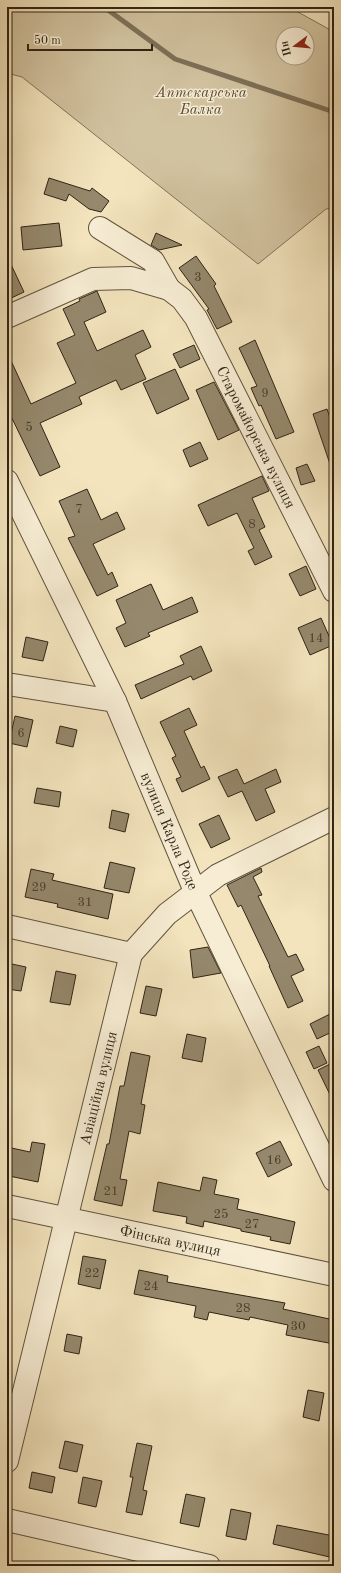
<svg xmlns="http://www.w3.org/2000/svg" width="341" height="1573" viewBox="0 0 341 1573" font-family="'Old Standard TT',serif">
<rect width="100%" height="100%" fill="#f3e4bd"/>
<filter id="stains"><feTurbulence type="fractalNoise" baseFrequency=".005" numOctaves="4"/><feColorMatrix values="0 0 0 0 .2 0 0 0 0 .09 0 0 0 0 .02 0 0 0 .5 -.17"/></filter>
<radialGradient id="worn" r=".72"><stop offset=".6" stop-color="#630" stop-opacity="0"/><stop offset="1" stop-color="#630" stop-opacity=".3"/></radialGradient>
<path fill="#d2c3a0" stroke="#81745a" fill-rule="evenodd" d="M7,7H289L334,32V208L326,209L258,264L22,77L7,73ZM283,34H307V58H283Z"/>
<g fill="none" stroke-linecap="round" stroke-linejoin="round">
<polyline stroke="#7d7058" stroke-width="5" points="104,7 175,59 334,112"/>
</g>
<g fill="#95886c" stroke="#302415">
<polygon points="49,178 90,191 92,188 109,201 101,212 89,209 69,194 66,201 44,194"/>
<polygon points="59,223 62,246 23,250 21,227"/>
<polygon points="156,233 182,245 159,250 151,245"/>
<polygon points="7,256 24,292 7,300"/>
<polygon points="196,256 216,284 214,286 232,322 217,329 207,310 209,309 179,268"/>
<polygon points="97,291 106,312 84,322 97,351 143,330 151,347 135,355 146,379 121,390 116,380 79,397 82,404 40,423 60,467 40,476 7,408 7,352 31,404 76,383 57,343 75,335 63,309 80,301 79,299"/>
<polygon points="255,340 294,432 276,439 261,405 259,406 251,388 257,386 239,348"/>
<polygon points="194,345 200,359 180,368 173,354"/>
<polygon points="175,369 189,399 157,414 143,383"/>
<polygon points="214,382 239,430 218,440 196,390"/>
<polygon points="327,409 334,429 334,470 332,470 313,414"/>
<polygon points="200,442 208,459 190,467 183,450"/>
<polygon points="307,464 315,481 301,485 296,468"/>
<polygon points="262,476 269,491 252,498 265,527 259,530 272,557 255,565 248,551 254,548 237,513 208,526 198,505"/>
<polygon points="87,489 101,520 117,512 125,529 93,544 108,575 112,572 118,586 97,596 68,538 75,536 59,501"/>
<polygon points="306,566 316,589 300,596 289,574"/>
<polygon points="151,584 163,610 192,597 198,612 148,633 150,636 125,647 116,628 126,623 116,600"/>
<polygon points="321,618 333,645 310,655 298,628"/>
<polygon points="26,637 48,642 43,661 22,657"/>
<polygon points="201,646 212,671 193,680 191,676 141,699 135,685 184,664 180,656"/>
<polygon points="189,708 197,725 184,731 201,768 204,766 210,779 182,792 176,779 181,777 172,758 176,756 160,722"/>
<polygon points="15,716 33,720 27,747 9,743"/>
<polygon points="60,726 77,730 73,747 56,743"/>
<polygon points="237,769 244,784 276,769 281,782 265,789 275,812 256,821 242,791 228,797 218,777"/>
<polygon points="37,788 61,792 59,807 34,803"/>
<polygon points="112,810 129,814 125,832 109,828"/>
<polygon points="219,815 230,839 211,848 199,824"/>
<polygon points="110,862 135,868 129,893 104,888"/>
<polygon points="261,868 262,872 253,877 262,895 258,896 288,957 296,954 304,970 291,976 303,1001 288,1008 269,966 270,966 241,905 238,907 227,885"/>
<polygon points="31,869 54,874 52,880 113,894 108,919 57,907 58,904 25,897"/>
<polygon points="208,947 221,973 193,978 190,950"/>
<polygon points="7,963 26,967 21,991 7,989"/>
<polygon points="56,971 76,975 70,1005 50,1002"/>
<polygon points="146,986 162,989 156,1016 140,1013"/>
<polygon points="334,1012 334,1031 317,1039 310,1024"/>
<polygon points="187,1034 206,1038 202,1062 182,1058"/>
<polygon points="319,1046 327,1063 314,1069 306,1052"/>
<polygon points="131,1052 150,1056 141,1104 145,1105 140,1134 129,1131 120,1179 127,1180 122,1206 94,1200 107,1144 109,1144 120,1086 124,1086"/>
<polygon points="334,1062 334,1103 318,1070"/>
<polygon points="280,1141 292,1165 268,1177 256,1153"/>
<polygon points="32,1142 45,1144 38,1182 9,1176 10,1167 7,1166 7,1147 30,1152"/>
<polygon points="203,1177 217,1180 214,1194 239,1199 237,1209 295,1222 290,1244 270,1240 271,1237 241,1231 241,1229 204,1221 203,1227 186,1223 187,1217 153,1211 158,1182 200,1191"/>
<polygon points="83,1256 106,1260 100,1289 78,1284"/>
<polygon points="139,1270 168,1276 167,1282 285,1303 283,1309 334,1320 334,1344 286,1335 288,1325 250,1317 249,1320 209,1312 207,1320 194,1317 196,1306 134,1294"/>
<polygon points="67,1334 82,1337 79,1354 64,1351"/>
<polygon points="308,1390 324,1393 319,1421 303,1417"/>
<polygon points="65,1441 83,1445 77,1472 59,1468"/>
<polygon points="137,1443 152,1446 143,1490 147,1491 142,1515 126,1512 133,1477 130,1477"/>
<polygon points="32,1472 55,1477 52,1493 29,1488"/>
<polygon points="83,1477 102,1481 96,1507 78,1503"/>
<polygon points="186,1494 205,1498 199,1527 180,1523"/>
<polygon points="231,1509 251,1513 246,1540 226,1536"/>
<polygon points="277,1525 334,1536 334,1558 273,1544"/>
</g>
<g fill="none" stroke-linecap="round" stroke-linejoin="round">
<g stroke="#61543f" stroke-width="24">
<g id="minor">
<polyline points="100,228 153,261 169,289"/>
<path id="s1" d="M7,317L93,279L131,278L169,289L182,299L196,318L334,591"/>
<path id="s2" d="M7,481L115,701L195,891L334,1180"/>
<polyline points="7,684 115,701"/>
<polyline points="7,926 131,954"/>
<path id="s3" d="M7,1206L334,1275"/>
<path id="s4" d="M7,1461L131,954L167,914L218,875L334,818"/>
<polyline points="7,1520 209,1566"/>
</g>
</g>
<use href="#minor" stroke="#f7edd4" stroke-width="22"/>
</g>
<g text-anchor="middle" stroke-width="3" stroke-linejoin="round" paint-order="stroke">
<g font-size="13" fill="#493d2b">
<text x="198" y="281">3</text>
<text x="265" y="397">9</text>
<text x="29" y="431">5</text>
<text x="79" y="513">7</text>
<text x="252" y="528">8</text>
<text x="316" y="642">14</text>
<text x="21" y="737">6</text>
<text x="39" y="891">29</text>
<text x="85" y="906">31</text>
<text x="274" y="1164">16</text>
<text x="111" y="1195">21</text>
<text x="221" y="1218">25</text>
<text x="252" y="1228">27</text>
<text x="92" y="1277">22</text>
<text x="151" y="1290">24</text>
<text x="243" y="1312">28</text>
<text x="298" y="1330">30</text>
</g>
<g font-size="15" font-style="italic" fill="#584c38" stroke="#f7edd4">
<text x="201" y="97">Аптекарська<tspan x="201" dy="17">Балка</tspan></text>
</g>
<g font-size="15" fill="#302415" stroke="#f7edd4">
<text dy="5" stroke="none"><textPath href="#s1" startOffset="345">Старомайорська вулиця</textPath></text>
<text dy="5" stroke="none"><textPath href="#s2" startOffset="386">вулиця Карла Роде</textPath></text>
<text dy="5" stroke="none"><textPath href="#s4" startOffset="384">Авіаційна вулиця</textPath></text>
<text dy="5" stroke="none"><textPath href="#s3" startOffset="167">Фінська вулиця</textPath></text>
</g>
</g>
<rect width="341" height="1573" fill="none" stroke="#f3e4bd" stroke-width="24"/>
<rect x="8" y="8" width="325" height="1557" fill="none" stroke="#302415" stroke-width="2"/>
<rect x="12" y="12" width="317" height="1549" fill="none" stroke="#302415"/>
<g transform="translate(295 46) rotate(254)"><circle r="19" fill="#f7edd4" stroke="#a79d88"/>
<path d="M0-3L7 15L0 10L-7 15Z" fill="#8f2418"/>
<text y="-6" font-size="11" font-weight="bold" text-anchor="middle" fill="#302415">Пн</text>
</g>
<path d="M28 44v6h124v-6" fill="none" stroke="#302415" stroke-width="2"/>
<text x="34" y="44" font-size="12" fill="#302415" stroke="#f7edd4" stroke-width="3" paint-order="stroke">50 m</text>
<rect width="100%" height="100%" filter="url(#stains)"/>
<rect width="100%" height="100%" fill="url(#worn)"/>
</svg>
